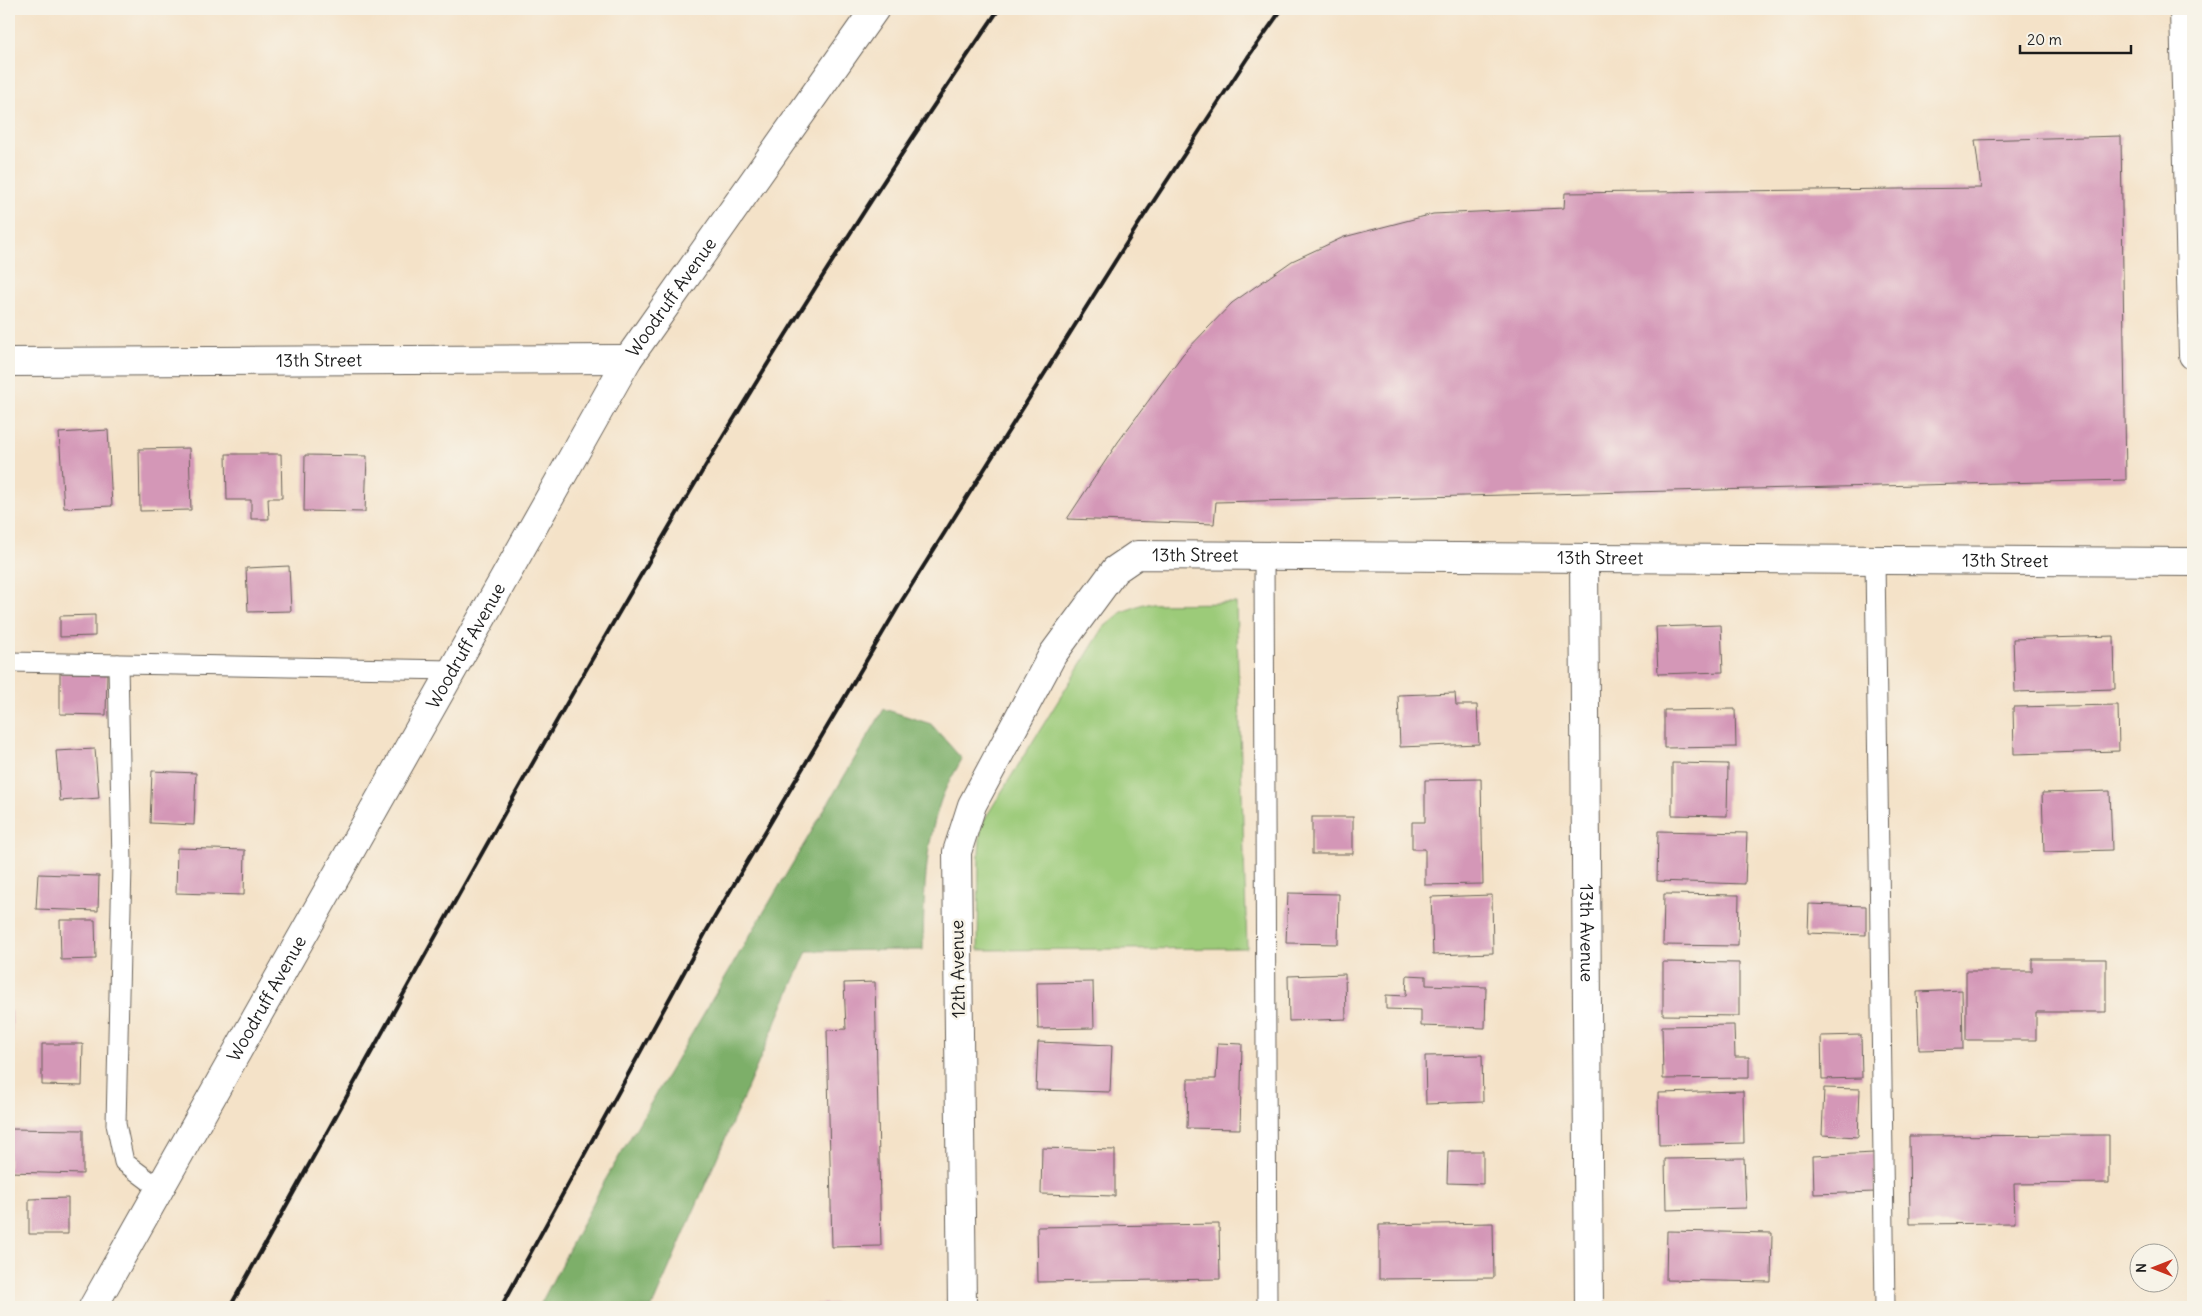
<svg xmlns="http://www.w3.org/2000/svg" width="2202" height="1316" viewBox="0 0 2202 1316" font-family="Delius,sans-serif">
<rect width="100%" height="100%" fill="#f7f3e8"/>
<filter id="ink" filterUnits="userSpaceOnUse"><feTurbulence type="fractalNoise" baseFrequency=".02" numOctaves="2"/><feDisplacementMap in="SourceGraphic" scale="10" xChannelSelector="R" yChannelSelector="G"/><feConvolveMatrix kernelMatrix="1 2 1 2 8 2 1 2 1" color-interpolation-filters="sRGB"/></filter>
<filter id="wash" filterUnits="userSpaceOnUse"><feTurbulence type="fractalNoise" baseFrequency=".0096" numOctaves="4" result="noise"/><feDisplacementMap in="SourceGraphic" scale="20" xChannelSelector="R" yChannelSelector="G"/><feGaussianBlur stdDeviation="1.12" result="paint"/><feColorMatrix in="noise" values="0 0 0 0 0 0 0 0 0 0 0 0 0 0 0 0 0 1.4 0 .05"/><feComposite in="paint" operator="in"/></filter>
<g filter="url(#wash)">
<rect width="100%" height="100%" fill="#f4e2c8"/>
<polygon fill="#9ccb79" stroke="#5c744a" points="1236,603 1247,948 978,950 979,854 981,825 1104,627 1122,612 1143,604"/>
<path fill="#7daf69" stroke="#4c6642" d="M884,709L931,724L962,759C955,772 946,786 941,800C924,849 924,899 923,950L807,951L652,1307H539L604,1182Z"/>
<g id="blocks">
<g fill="#d497b7">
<polygon points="2121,136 2126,480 1216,502 1214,524 1067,519 1118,442 1183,354 1232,303 1292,261 1344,237 1433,214 1564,208 1565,193 1981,188 1975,140"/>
<polygon points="108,430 112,506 64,508 59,433"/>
<polygon points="189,448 191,510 140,511 139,449"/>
<polygon points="226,454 281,454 282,498 268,498 269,519 251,519 251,500 227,500"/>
<polygon points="305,455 367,456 365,512 304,511"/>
<polygon points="289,566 291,611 248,612 246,568"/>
<polygon points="95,615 95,636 60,637 60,616"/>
<polygon points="1721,625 1723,672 1658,674 1656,627"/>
<polygon points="2114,636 2115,689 2015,692 2013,639"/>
<polygon points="60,673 107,674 106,715 60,714"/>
<polygon points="1455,693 1456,705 1477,705 1479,744 1400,747 1398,695"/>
<polygon points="2118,705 2119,751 2014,754 2013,707"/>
<polygon points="1735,709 1736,747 1664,748 1664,710"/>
<polygon points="95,749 99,798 60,801 56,751"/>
<polygon points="1672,763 1728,764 1727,816 1672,815"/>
<polygon points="152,771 196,773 194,825 150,823"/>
<polygon points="1481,779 1483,884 1425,885 1425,849 1412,849 1412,822 1425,822 1425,780"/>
<polygon points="2110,791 2112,850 2044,852 2042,793"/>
<rect x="1312" y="817" width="41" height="37"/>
<polygon points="1658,831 1747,833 1745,884 1657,881"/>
<polygon points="177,848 245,850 244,895 176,893"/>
<polygon points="38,874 99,876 98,911 36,909"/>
<polygon points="1288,893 1339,894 1338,944 1286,943"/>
<polygon points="1664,894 1739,895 1738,946 1663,945"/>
<polygon points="1492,895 1493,953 1433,955 1431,897"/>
<polygon points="1809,904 1866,906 1866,935 1808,933"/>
<polygon points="60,920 95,920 96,959 61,960"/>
<polygon points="2032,959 2106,959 2106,1012 2036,1012 2036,1040 1966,1040 1966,971 2032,971"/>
<polygon points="1663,962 1739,963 1739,1016 1663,1015"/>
<polygon points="1345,974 1346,1019 1289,1021 1288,976"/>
<polygon points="1407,975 1426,976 1426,985 1486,987 1485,1028 1421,1026 1421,1010 1386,1009 1386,995 1406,996"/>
<polygon points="875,982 881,1246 832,1247 827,1030 846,1029 844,983"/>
<polygon points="1093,982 1094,1028 1038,1029 1037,983"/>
<polygon points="1962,990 1963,1049 1919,1050 1917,992"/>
<polygon points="9,1011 12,1011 13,1079 9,1079"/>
<polygon points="1734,1025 1735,1057 1749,1057 1749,1078 1663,1079 1662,1026"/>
<polygon points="1861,1035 1862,1078 1822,1079 1821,1036"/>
<polygon points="1038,1042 1112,1045 1110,1092 1036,1090"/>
<polygon points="1218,1043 1242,1044 1240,1129 1187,1128 1188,1079 1216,1079"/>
<polygon points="42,1044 83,1044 82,1086 42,1085"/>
<polygon points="1482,1055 1483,1102 1426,1104 1425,1056"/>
<polygon points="1824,1088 1860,1089 1858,1137 1822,1135"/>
<polygon points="1743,1091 1744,1143 1659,1145 1658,1093"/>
<polygon points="9,1129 83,1130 83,1174 9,1172"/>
<polygon points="2109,1135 2109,1183 2014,1184 2015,1223 1910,1224 1909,1136"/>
<polygon points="1042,1148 1115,1150 1115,1196 1041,1194"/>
<polygon points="1448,1151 1483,1151 1483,1184 1447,1183"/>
<polygon points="1874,1153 1875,1192 1814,1194 1813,1156"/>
<polygon points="1744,1158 1746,1208 1666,1210 1665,1159"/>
<polygon points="68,1198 68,1234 29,1234 29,1199"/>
<polygon points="1493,1223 1494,1278 1379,1279 1379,1225"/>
<polygon points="1219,1224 1220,1279 1038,1282 1037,1227"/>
<polygon points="1667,1231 1772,1233 1771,1282 1666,1280"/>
<polygon points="872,1303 872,1307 812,1307 812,1304"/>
</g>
</g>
</g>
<g filter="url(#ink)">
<use href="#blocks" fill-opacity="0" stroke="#686158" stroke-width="1"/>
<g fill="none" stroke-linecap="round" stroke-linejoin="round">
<g stroke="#686158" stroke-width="21">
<g id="lane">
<polyline points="1264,557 1267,1307"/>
<polyline points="1875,560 1885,1307"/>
<polyline points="9,662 453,670"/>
<polyline points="118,664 122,864 116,1124 124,1162 160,1189"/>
</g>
</g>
<g stroke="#686158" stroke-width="30">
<g id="street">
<path id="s1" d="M9,362L628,359"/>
<path id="s2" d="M1584,558L1589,1307"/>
<path id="s3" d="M93,1307L628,359L875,9"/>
<path id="s4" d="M962,1307L957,852L972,805L1053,654L1115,570L1137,555L2193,562"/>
</g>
</g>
<g stroke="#686158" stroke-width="30">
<polyline id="secondary" points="2184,9 2193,355"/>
</g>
<use href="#lane" stroke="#fff" stroke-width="19"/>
<use href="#street" stroke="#fff" stroke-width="28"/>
<use href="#secondary" stroke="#fff" stroke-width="28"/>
<g stroke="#1c1c1c" stroke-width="4">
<path d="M230,1307C374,1049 515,788 665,534C770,355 882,180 999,9"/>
<polyline points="501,1307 707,930 901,602 1136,228 1248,57 1282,9"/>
</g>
</g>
</g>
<g text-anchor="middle" stroke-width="5" stroke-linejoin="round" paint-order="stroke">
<g font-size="18" fill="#1c1c1c" stroke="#f7f3e8">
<text dy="6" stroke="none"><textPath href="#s3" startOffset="1164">Woodruff Avenue</textPath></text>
<text dy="6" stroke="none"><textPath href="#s1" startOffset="310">13th Street</textPath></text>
<text dy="6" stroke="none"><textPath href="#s4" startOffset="865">13th Street</textPath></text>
<text dy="6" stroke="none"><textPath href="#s4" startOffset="1270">13th Street</textPath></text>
<text dy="6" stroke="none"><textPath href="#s4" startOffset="1675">13th Street</textPath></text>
<text dy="6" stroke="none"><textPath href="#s3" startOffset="759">Woodruff Avenue</textPath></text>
<text dy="6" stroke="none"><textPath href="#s2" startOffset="375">13th Avenue</textPath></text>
<text transform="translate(958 969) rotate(-91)" y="6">12th Avenue</text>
<text dy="6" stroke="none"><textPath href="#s3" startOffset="354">Woodruff Avenue</textPath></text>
</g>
</g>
<rect width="2202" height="1316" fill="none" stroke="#f7f3e8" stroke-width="30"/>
<g transform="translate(2154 1268) rotate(270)"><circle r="24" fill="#f7f3e8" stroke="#9f9d96"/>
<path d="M0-4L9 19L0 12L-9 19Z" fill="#c8321e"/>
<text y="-8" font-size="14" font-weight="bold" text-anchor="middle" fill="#1c1c1c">N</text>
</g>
<path d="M2020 45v8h111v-8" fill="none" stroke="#1c1c1c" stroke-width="2.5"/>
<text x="2027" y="45" font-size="15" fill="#1c1c1c" stroke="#f7f3e8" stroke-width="4" paint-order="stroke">20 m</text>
</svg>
